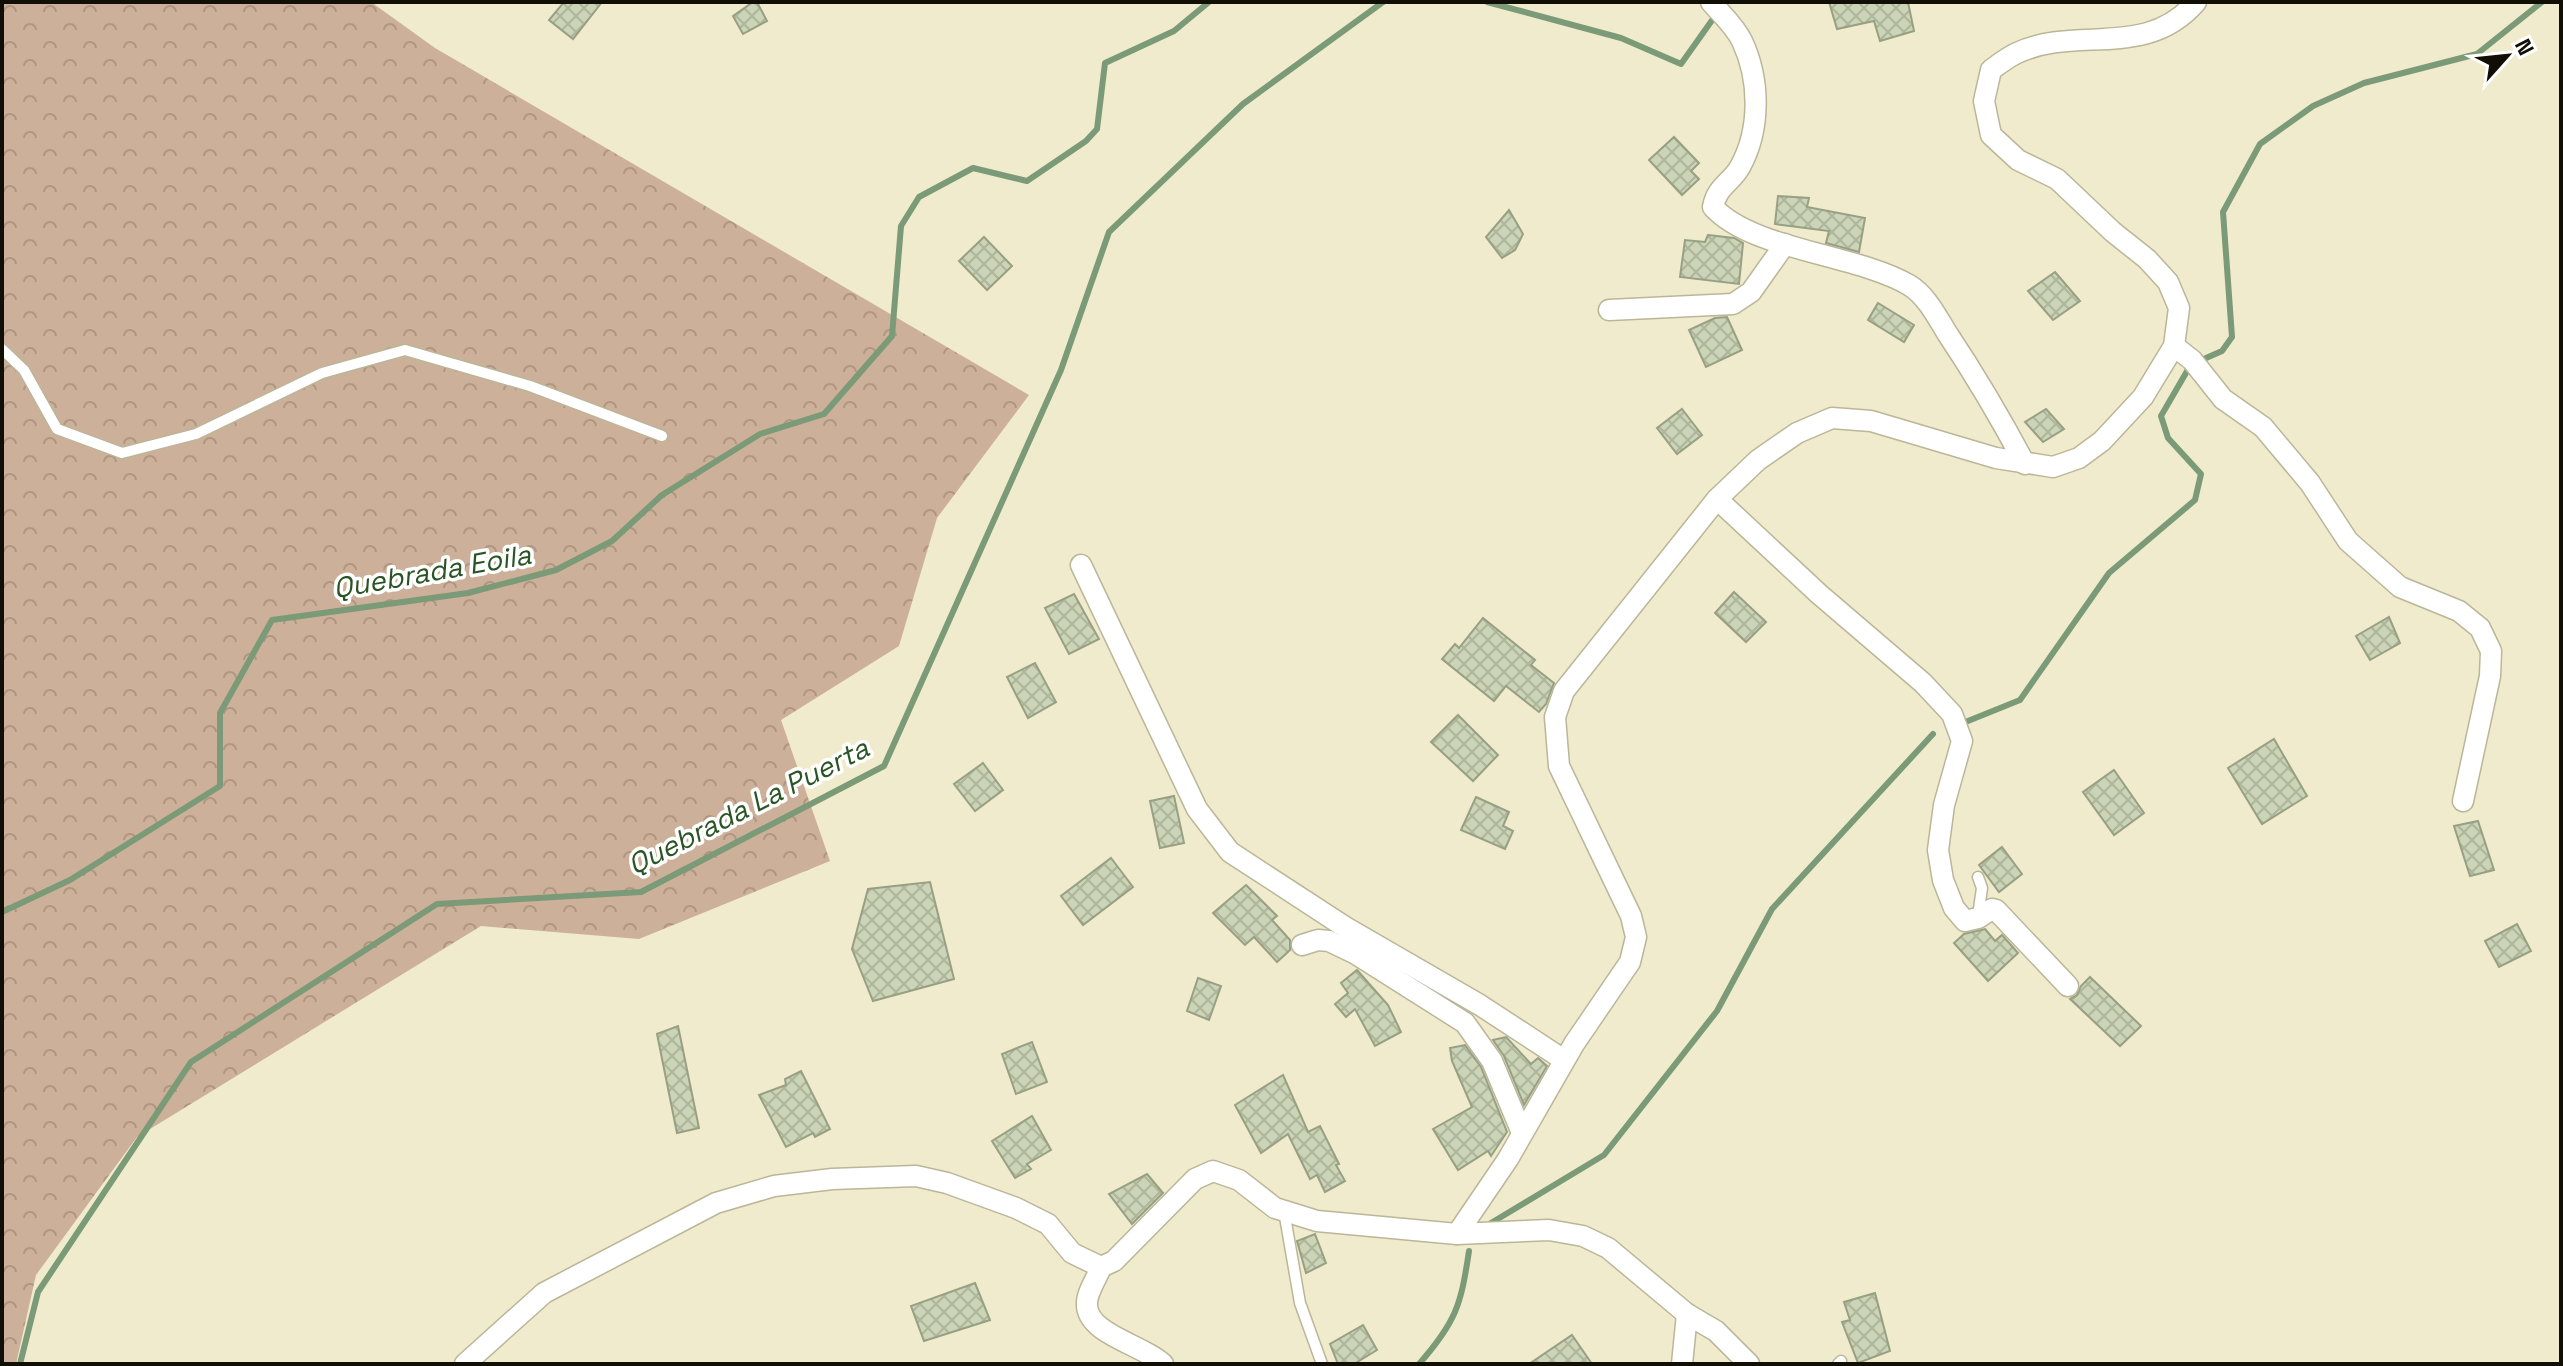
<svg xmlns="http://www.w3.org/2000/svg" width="2563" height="1366" viewBox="0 0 2563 1366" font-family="'Space Grotesk',sans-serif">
<defs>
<pattern id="forest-crowns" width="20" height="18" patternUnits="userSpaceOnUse" patternTransform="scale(2)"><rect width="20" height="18" fill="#cdb099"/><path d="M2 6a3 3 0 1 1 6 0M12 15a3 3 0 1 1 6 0" fill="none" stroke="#af9682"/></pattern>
<pattern id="building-cross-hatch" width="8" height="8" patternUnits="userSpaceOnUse" patternTransform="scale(2)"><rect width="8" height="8" fill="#cbd4b6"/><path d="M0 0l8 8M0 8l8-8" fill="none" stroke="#adb59b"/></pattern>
</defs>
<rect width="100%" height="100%" fill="#efebcc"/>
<polygon fill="url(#forest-crowns)" points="2,2 371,2 435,48 1029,395 937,518 899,646 781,720 830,861 639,939 481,926 137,1137 36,1275 16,1364 2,1364"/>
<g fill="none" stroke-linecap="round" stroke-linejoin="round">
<g stroke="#7b9a77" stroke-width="6">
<polyline points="1487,2 1621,38 1681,64 1725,2"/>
<polyline points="2197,362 2222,351 2232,337 2223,212 2260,144 2313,106 2364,83 2477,54 2542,2"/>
<polyline points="1958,725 2020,700 2109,573 2195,500 2201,474 2168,438 2161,416 2190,366"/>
<polyline points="2,912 70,880 220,786 220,713 272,620 468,593 556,570 612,541 662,495 760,434 824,414 892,336 901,226 919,197 973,168 1027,181 1086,141 1097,129 1105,63 1174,31 1209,2"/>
<polyline points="1491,1223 1604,1155 1717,1011 1772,909 1933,734"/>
<polyline points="20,1364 38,1292 191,1062 437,904 641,892 884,766 1061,370 1109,232 1243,104 1383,2"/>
<path d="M1419,1364C1456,1322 1461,1305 1469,1251"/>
</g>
</g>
<g fill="url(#building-cross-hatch)" stroke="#98a084" stroke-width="2">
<polygon points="564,2 602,2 573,39 549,20"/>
<polygon points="753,2 757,2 767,21 743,34 733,16"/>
<polygon points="1829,2 1908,2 1914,31 1880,41 1874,21 1837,29"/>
<polygon points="1674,137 1699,163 1691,171 1699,179 1682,195 1649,160"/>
<polygon points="1778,196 1809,198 1807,207 1865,218 1859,252 1826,243 1829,231 1775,224"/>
<polygon points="1509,210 1523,234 1515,250 1502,258 1486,237"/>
<polygon points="1708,235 1734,238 1743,243 1739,284 1680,277 1685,240 1705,242"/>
<polygon points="984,237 1012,266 987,290 959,261"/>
<polygon points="2055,272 2080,301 2053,320 2028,291"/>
<polygon points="1878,303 1914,325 1904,342 1868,320"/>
<polygon points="1727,317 1742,350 1706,367 1689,330 1715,318"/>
<polygon points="1682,409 1702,435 1677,454 1657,428"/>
<polygon points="2046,409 2064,429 2043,442 2025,422"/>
<polygon points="1734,592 1766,622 1746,642 1715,613"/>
<polygon points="1074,594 1099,639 1069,654 1045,608"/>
<polygon points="2389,617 2400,643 2370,660 2356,636"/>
<polygon points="1483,618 1535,660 1531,665 1554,683 1546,704 1539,712 1506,686 1494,701 1442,659 1455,644 1459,648"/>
<polygon points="1035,663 1056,702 1028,718 1007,677"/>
<polygon points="1458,715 1498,755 1473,781 1431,742"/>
<polygon points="2274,739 2307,796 2262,824 2228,768"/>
<polygon points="983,763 1003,790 975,811 954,784"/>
<polygon points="2114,770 2144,813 2114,835 2083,792"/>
<polygon points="1174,796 1184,843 1160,848 1150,801"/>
<polygon points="1476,797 1509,812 1503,826 1513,831 1505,849 1461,830"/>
<polygon points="2478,821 2494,870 2470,876 2454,826"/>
<polygon points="2002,847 2022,874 1999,892 1979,865"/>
<polygon points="1111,858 1133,887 1083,925 1061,896"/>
<polygon points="930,882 954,979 873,1001 852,949 868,889"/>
<polygon points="1246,885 1277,916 1272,920 1290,940 1290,950 1277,962 1254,937 1245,945 1213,913"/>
<polygon points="2517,924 2531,951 2499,967 2485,941"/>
<polygon points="1985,929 1995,941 2002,935 2018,953 1988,981 1954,943 1964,934"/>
<polygon points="1357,970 1388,1005 1401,1032 1375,1046 1355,1009 1346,1017 1335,1004 1348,993 1341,983"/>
<polygon points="2090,977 2141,1026 2120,1046 2070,999 2077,995 2081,986"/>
<polygon points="1198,978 1221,986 1209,1020 1187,1011"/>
<polygon points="678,1026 699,1128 677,1133 657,1034"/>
<polygon points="1506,1037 1531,1064 1538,1058 1547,1066 1524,1105 1504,1056 1493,1040"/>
<polygon points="1032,1042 1047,1082 1016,1094 1002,1054"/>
<polygon points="1465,1045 1481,1067 1507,1132 1491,1156 1488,1151 1458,1170 1433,1129 1472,1107 1452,1061 1450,1048"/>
<polygon points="801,1071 830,1129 815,1137 813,1133 786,1147 759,1095 786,1085 785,1079"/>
<polygon points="1283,1075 1308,1132 1320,1126 1339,1164 1336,1165 1345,1181 1325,1192 1317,1175 1310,1179 1288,1134 1261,1153 1235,1105"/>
<polygon points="1032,1116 1051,1150 1027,1164 1031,1169 1015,1178 992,1141"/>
<polygon points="1147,1174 1163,1193 1132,1224 1109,1194"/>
<polygon points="1315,1234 1326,1263 1306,1273 1297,1241"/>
<polygon points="975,1283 990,1320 924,1341 911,1306"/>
<polygon points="1875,1293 1890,1351 1858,1363 1842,1322 1850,1320 1844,1302"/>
<polygon points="1363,1325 1377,1350 1354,1364 1338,1364 1330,1344"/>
<polygon points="1572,1335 1592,1364 1529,1364"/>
</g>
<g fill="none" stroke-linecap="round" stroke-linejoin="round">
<g stroke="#bbb698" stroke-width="13">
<g id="lane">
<polyline points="2,349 24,370 57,429 122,453 196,434 322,373 405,350 530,386 662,436"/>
<polyline points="1978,877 1982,888 1978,916"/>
<polyline points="1284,1211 1300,1303 1322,1364"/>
<polyline points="1838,1364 1841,1361"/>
</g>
</g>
<g stroke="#bbb698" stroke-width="23">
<g id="street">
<path d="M1711,2C1721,14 1735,26 1742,41C1760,79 1761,129 1740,167C1731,183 1717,186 1713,207C1752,250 1856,254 1909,285C1926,295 1937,317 1947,333C1975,375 2001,419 2025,464"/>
<polyline points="1609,310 1733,304 1751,292 1785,244"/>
<polyline points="2174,346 2192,360 2223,399 2263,427 2310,483 2348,541 2400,587 2459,611 2480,628 2491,651 2490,676 2463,801"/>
<polyline points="1717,499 1819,594 1923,683 1952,714 1962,741 1944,805 1938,850 1943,880 1954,908 1965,921 1978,918 1992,909 1996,910 2068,986"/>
<polyline points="1081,565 1197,809 1230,852 1345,927 1480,1005 1564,1060"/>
<polyline points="1302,945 1318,940 1329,941 1356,954 1465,1023 1492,1061 1522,1133"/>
<path d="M1457,1234L1508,1159L1574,1044L1630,962L1636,937L1631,916L1559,766L1555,717L1564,691L1717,499L1758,460L1797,433L1832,418L1871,421L1996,458L2053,467L2079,458L2102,441L2143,397L2174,346L2179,308L2168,282L2147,259L2113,232L2057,179L2018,160L1991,135L1984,101L1991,70C1999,64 2008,57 2017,53C2077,25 2146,60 2196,2"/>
<path d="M1101,1267C1097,1278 1087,1292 1087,1303C1085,1334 1144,1345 1163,1364"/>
<polyline points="465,1364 544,1293 716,1203 774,1186 832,1179 916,1176 947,1183 1016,1208 1048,1224 1072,1253 1101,1267 1114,1261 1195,1179 1213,1171 1239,1180 1275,1208 1317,1221 1457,1234 1549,1230 1583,1236 1608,1248 1687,1314 1716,1331 1749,1364"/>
<polyline points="1682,1364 1687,1314"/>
</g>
</g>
<use href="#lane" stroke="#fff" stroke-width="10"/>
<use href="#street" stroke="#fff" stroke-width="20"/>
</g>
<g text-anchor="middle" stroke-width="7" stroke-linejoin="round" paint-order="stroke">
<g font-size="28" font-style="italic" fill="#295524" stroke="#fff">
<text transform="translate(432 571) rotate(-10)" y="10">Quebrada Eoila</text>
<text transform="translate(748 806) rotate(-27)" y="10">Quebrada La Puerta</text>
</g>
</g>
<rect width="2563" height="1366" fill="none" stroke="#100e05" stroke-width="8"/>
<g transform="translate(2507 56) rotate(63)" stroke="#ffffff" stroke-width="6" paint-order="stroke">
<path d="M0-6L14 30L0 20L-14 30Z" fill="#100e05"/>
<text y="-12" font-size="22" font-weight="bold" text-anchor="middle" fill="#100e05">N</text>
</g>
</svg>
